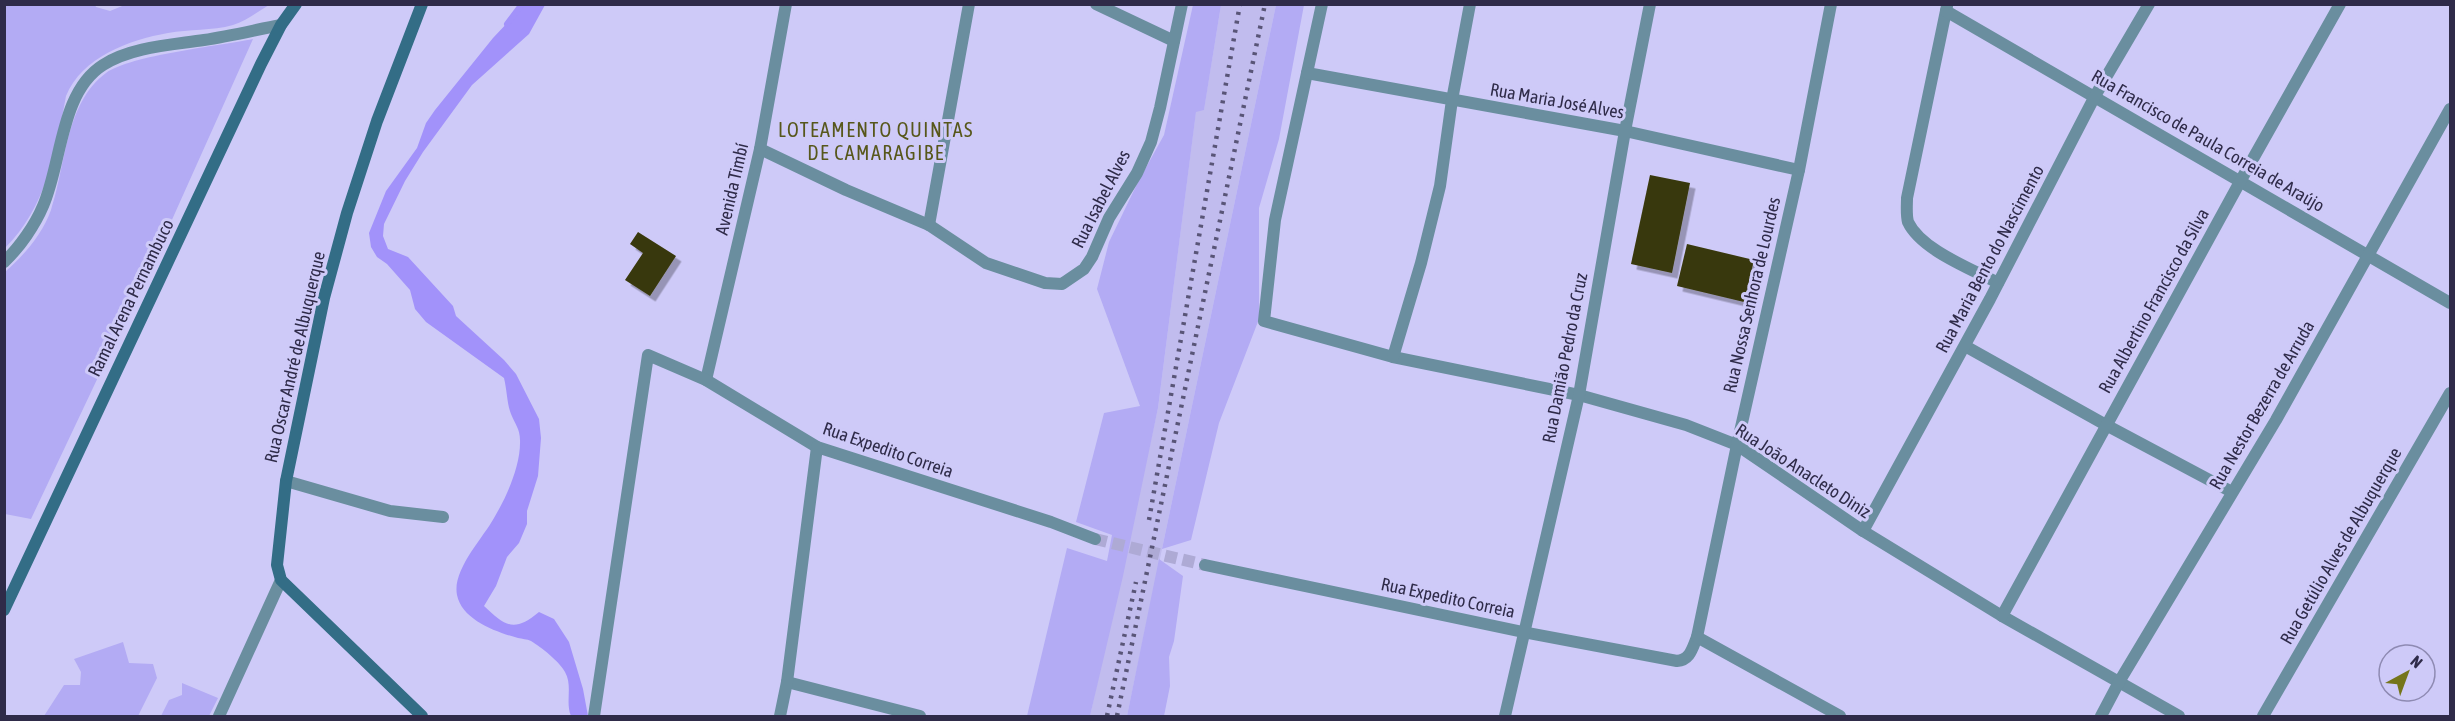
<svg xmlns="http://www.w3.org/2000/svg" width="2455" height="721" viewBox="0 0 2455 721" font-family="'Asap Condensed',sans-serif">
<defs>
<filter id="shadow"><feDropShadow dx="5.5" dy="5.5" stdDeviation="0" flood-color="#0004"/></filter>
</defs>
<rect width="100%" height="100%" fill="#cecaf8"/>
<polygon fill="#c1bcee" points="1221,5 1276,5 1127,716 1090,716 1158,408 1196,111 1204,109"/>
<g fill="#b3abf4">
<path d="M127,4L269,5C257,12 246,21 233,25C212,31 189,29 168,33C129,40 82,57 66,96C56,151 46,208 5,248V5H95L96,7L110,11Z"/>
<polygon points="1193,5 1221,5 1204,110 1196,112 1158,408 1123,576 1090,716 1027,716 1067,548 1107,561 1112,535 1076,522 1104,413 1140,406 1097,289 1109,242 1138,182 1164,135"/>
<polygon points="1276,5 1304,5 1279,139 1259,208 1259,319 1219,423 1191,540 1162,549"/>
<path d="M253,39L162,242L31,519L5,514V272C24,255 42,235 51,210C66,166 65,103 106,73C131,55 219,46 253,39Z"/>
<polygon points="1159,559 1183,576 1174,641 1169,657 1170,686 1164,716 1127,716"/>
<polygon points="123,642 129,663 153,664 157,678 138,716 44,716 64,685 80,685 81,672 74,659"/>
<polygon points="182,683 218,698 209,716 161,716 169,700 182,695"/>
</g>
<path fill="#a292fa" d="M524,5H545L529,34L472,85L423,152L405,181L384,224L383,236L388,249L408,257L453,306L456,316L504,360L516,374L539,419L541,438L538,476L527,511V524L519,543L507,557L496,586L484,606C505,626 514,633 539,612L554,619L569,642L583,689L588,716H571C565,702 573,686 565,672C560,662 541,647 531,641C527,639 522,639 518,638C496,632 462,620 457,595C452,570 483,538 494,518C507,496 521,465 520,440C520,429 515,424 511,414C507,404 507,390 504,378L426,322L415,309L410,290L387,264L377,257L371,247L369,233L386,191L417,148L426,123L435,110L493,38Z"/>
<g fill="none" stroke-linecap="round" stroke-linejoin="round">
<polyline stroke="#a292fa" stroke-width="6" points="507,24 522,4"/>
</g>
<g fill="#39380a" filter="url(#shadow)">
<polygon points="1650,175 1690,183 1672,273 1631,264"/>
<polygon points="638,232 676,256 650,296 625,280 643,253 630,244"/>
<polygon points="1687,244 1754,260 1744,302 1677,286"/>
</g>
<g fill="none" stroke-linecap="round" stroke-linejoin="round">
<polyline stroke="#aeaad5" stroke-width="12" stroke-dasharray="12 6" stroke-linecap="butt" points="1095,539 1205,565"/>
<g stroke="#6a8e9f" stroke-width="12">
<polyline points="1096,4 1174,41"/>
<polyline points="1322,4 1275,220 1264,321 1393,357 1579,395 1686,425 1737,445 1863,531 2002,616 2179,716"/>
<path d="M1947,6L1907,198C1907,205 1906,215 1908,222C1921,250 1972,269 1998,283"/>
<polyline points="1946,11 2450,303"/>
<polyline points="1307,73 1625,131 1799,170"/>
<polyline points="760,149 846,190 929,225 986,263 1045,283 1062,284 1084,269 1092,257 1109,218 1137,173 1151,142 1160,108 1182,4"/>
<polyline points="929,225 969,4"/>
<path d="M4,262C20,247 35,225 43,206C62,163 60,92 103,65C131,47 171,45 204,40C230,36 255,30 281,25"/>
<polyline points="1965,346 2106,425 2232,492"/>
<polyline points="1393,357 1421,263 1440,186 1452,100 1470,4"/>
<polyline points="706,380 760,149 786,4"/>
<polyline points="286,481 390,511 443,517"/>
<polyline points="1863,531 1990,299 2095,96 2149,4"/>
<path d="M1205,565L1523,632L1677,661C1690,660 1692,649 1697,637L1737,445L1799,170L1831,4"/>
<polyline points="2002,616 2241,180 2340,4"/>
<polyline points="1697,637 1840,716"/>
<polyline points="787,682 920,716"/>
<polyline points="219,716 281,580"/>
<polyline points="594,716 648,355 706,380 817,447 1051,522 1095,539"/>
<polyline points="780,716 787,682 817,447"/>
<polyline points="1505,716 1579,395 1625,131 1650,4"/>
<polyline points="2101,716 2119,682 2276,420 2450,109"/>
<polyline points="2263,716 2450,393"/>
</g>
<g stroke="#336d86" stroke-width="12">
<polyline points="422,4 377,121 347,213 324,298 286,481 277,565 281,580 422,716"/>
<polyline points="4,610 261,64 281,25 296,4"/>
</g>
<g stroke="#595577" stroke-width="4.5" stroke-dasharray="3 6" stroke-linecap="butt">
<polyline points="1149,520 1240,4"/>
<polyline points="1107,716 1136,582"/>
<polyline points="1117,716 1265,4"/>
</g>
</g>
<g text-anchor="middle" stroke-width="6" stroke-linejoin="round" paint-order="stroke">
<g font-size="18" fill="#2f2b49" stroke="#cecaf8">
<text transform="translate(1557 101) rotate(10)" y="6">Rua Maria José Alves</text>
<text transform="translate(2208 141) rotate(30)" y="6">Rua Francisco de Paula Correia de Araújo</text>
<text transform="translate(732 189) rotate(-77)" y="6">Avenida Timbí</text>
<text transform="translate(1101 199) rotate(-63)" y="6">Rua Isabel Alves</text>
<text transform="translate(1990 259) rotate(-62)" y="6">Rua Maria Bento do Nascimento</text>
<text transform="translate(1752 295) rotate(-77)" y="6">Rua Nossa Senhora de Lourdes</text>
<text transform="translate(131 298) rotate(-64)" y="6">Ramal Arena Pernambuco</text>
<text transform="translate(2154 301) rotate(-61)" y="6">Rua Albertino Francisco da Silva</text>
<text transform="translate(295 357) rotate(-77)" y="6">Rua Oscar André de Albuquerque</text>
<text transform="translate(1565 358) rotate(-79)" y="6">Rua Damião Pedro da Cruz</text>
<text transform="translate(2262 405) rotate(-60)" y="6">Rua Nestor Bezerra de Arruda</text>
<text transform="translate(888 450) rotate(19)" y="6">Rua Expedito Correia</text>
<text transform="translate(1803 471) rotate(33)" y="6">Rua João Anacleto Diniz</text>
<text transform="translate(2341 546) rotate(-60)" y="6">Rua Getúlio Alves de Albuquerque</text>
<text transform="translate(1448 598) rotate(12)" y="6">Rua Expedito Correia</text>
</g>
<g font-size="20" letter-spacing="1.5" fill="#57571b" stroke="#cecaf8">
<text x="876" y="137">LOTEAMENTO QUINTAS<tspan x="876" dy="23">DE CAMARAGIBE</tspan></text>
</g>
</g>
<rect width="2455" height="721" fill="none" stroke="#2f2b49" stroke-width="12"/>
<g transform="translate(2407 673) rotate(41)"><circle r="28" fill="#cecaf8" stroke="#8e8ab2" stroke-width="1.5"/>
<path d="M0-4.5L10 22L0 15L-10 22Z" fill="#75751a"/>
<text y="-9" font-size="16" font-weight="bold" text-anchor="middle" fill="#2f2b49">N</text>
</g>
</svg>
